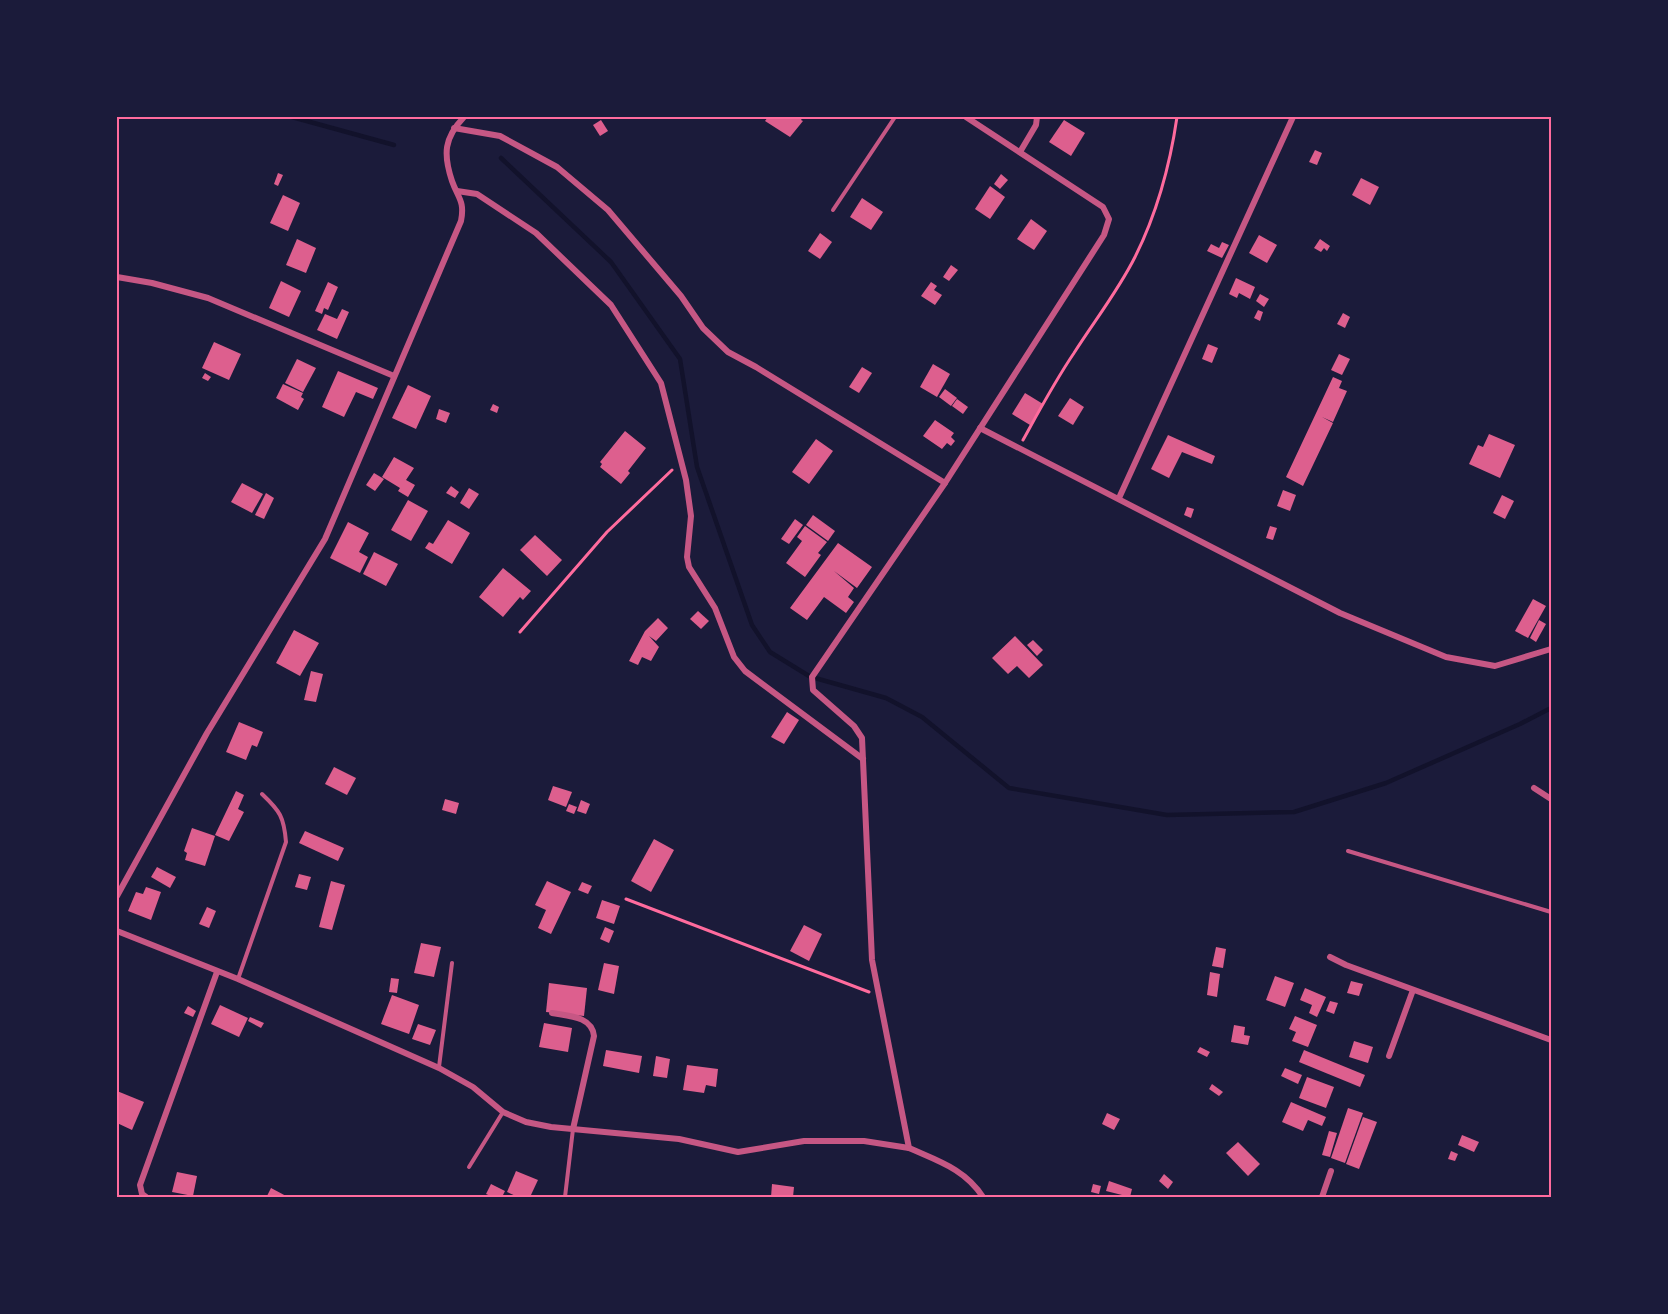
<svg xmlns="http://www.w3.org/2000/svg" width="1668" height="1314" viewBox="0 0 1668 1314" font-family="'Roboto Serif',serif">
<rect width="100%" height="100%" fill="#1b1b3a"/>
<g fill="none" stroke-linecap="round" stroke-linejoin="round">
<g stroke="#12122b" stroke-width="4.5">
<polyline points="292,117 394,145"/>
<polyline points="501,158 611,262 680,359 697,467 752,625 770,652 809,676"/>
<polyline points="815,678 886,698 922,717 1009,788 1167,815 1294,812 1386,783 1520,724 1551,708"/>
</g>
</g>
<g fill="#dd5f8e">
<polygon points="768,117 803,117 801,120 803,121 790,137 765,121"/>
<polygon points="601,120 608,131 600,136 593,125"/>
<polygon points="1064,120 1085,133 1071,156 1049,142"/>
<polygon points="1315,150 1322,153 1317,165 1309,162"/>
<polygon points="278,173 283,175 278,186 274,184"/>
<polygon points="1001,174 1008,180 1000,189 994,184"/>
<polygon points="1361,178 1379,187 1370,205 1352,195"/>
<polygon points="990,186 1005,197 990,219 975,209"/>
<polygon points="283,195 300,203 288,231 270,223"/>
<polygon points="862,198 883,212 871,230 850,217"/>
<polygon points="1031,219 1047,231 1034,250 1017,239"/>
<polygon points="820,233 832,242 820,259 808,251"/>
<polygon points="1259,235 1277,245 1267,263 1249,253"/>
<polygon points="297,239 316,248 306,273 286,265"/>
<polygon points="1320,239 1330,246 1327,251 1324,248 1321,252 1314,248"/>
<polygon points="1222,242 1229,245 1222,258 1207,251 1211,244 1219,248"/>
<polygon points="951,265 958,270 949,281 943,277"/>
<polygon points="1236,278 1255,287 1250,299 1239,293 1237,298 1229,294"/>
<polygon points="281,281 301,291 289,317 269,308"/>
<polygon points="328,282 338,287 328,310 324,308 322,314 315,311"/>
<polygon points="931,282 937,286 934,290 942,295 935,305 921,296"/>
<polygon points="1260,294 1269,299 1264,307 1256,301"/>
<polygon points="342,309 349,312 337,339 317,330 325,314 337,319"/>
<polygon points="1258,310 1263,312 1260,321 1254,318"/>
<polygon points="1343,313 1350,317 1345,328 1337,324"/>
<polygon points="214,342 241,354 229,380 202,368"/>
<polygon points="1208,344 1218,348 1212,363 1202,359"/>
<polygon points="1339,354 1350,359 1342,375 1331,370"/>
<polygon points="297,359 316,368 303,392 285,383"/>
<polygon points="933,364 950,374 937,397 920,387"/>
<polygon points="862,367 872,373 859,393 849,387"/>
<polygon points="338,371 378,388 373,399 356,392 344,417 322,407"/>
<polygon points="205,373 211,377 208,381 202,378"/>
<polygon points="1333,377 1342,381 1339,388 1347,391 1333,422 1322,417 1333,423 1303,486 1286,477"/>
<polygon points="283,384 303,393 301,397 304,399 298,410 276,398"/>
<polygon points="408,385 431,396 416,429 392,418"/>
<polygon points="945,389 957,398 951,406 939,397"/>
<polygon points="1025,393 1043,404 1030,425 1012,414"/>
<polygon points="1070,398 1084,407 1073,425 1058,416"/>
<polygon points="957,399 968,407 963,414 952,406"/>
<polygon points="493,404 499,407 497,413 490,410"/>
<polygon points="439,409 450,413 446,423 436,419"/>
<polygon points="935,420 954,433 951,437 955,441 951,446 947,443 942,449 923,436"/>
<polygon points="625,431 646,448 628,471 630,473 621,484 600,467 602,464 600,462"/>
<polygon points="1489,434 1515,445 1500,478 1469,464 1478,445 1483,447"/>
<polygon points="1168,435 1215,456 1212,464 1182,452 1169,478 1151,469"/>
<polygon points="816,439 833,451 809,484 792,472"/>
<polygon points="394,457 414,468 406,480 415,485 408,497 398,491 400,488 382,477"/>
<polygon points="374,473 384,479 375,491 366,485"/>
<polygon points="242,483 263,494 252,513 231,502"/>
<polygon points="451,486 459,492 455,498 446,493"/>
<polygon points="469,488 479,494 469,509 460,503"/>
<polygon points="1283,490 1296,495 1290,511 1277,506"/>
<polygon points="266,493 274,498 264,519 255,515"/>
<polygon points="1502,495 1514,501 1505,519 1493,513"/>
<polygon points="408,500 428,511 411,541 391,530"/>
<polygon points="1187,507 1194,509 1191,518 1184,515"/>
<polygon points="813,515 835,531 828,541 806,525"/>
<polygon points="795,519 803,525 789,544 781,539"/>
<polygon points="448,520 470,533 452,564 425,548 429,542 433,544"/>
<polygon points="348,522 369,533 359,552 368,557 360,573 330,558"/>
<polygon points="805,526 827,542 818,553 821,555 805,577 786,563 802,541 797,537"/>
<polygon points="1270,526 1277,528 1273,540 1266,538"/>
<polygon points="535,535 562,560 547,576 520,550"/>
<polygon points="838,543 872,567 857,588 834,571 854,588 848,597 854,602 846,613 824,597 807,620 790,608"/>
<polygon points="374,552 398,564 386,586 363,574"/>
<polygon points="503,568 531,591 523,600 520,597 503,617 479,597"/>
<polygon points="1533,599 1546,606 1528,638 1515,631"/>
<polygon points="698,611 709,621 701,629 690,619"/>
<polygon points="658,618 668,628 656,641 649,636 659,647 651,661 642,657 638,665 629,661 645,631"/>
<polygon points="1539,620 1546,624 1536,642 1530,638"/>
<polygon points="294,630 319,643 300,676 276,663"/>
<polygon points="1015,636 1043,665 1029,678 1017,666 1008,674 992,658"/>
<polygon points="1033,640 1043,650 1037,656 1027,645"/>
<polygon points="311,671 323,674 316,702 304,700"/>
<polygon points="787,712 799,720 784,744 771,737"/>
<polygon points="239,722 263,732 257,747 252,745 246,760 226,752"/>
<polygon points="334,767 356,778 347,795 325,784"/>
<polygon points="553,786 572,792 566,807 548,800"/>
<polygon points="236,791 244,795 238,809 244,812 229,841 215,835"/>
<polygon points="445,799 459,803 456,814 442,810"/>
<polygon points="581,800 590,804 586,814 577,811"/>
<polygon points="569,804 577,807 574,814 566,811"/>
<polygon points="192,828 215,836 205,866 185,860 187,853 184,851"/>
<polygon points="305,831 344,848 338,861 299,843"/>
<polygon points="654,839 674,850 651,892 631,881"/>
<polygon points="157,867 176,877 170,888 151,877"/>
<polygon points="299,874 311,877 307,890 295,887"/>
<polygon points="331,881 345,885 332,930 319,927"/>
<polygon points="547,881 571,892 551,934 538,928 546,910 535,905"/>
<polygon points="582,882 592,886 588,894 578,890"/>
<polygon points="146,887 161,892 151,920 128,911 136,892 143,894"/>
<polygon points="602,900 620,906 614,924 596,918"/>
<polygon points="207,907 216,911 209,928 199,924"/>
<polygon points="804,925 822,934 809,961 790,951"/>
<polygon points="605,927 614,931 609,943 600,939"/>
<polygon points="421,943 441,947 434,977 414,973"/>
<polygon points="1216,947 1226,949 1223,968 1212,966"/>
<polygon points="604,963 619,966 614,994 598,990"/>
<polygon points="1210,972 1220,974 1217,997 1207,995"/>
<polygon points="1275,976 1294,983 1285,1007 1266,1000"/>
<polygon points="391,978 399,979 397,993 389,992"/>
<polygon points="1351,981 1363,984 1359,996 1347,993"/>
<polygon points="549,983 587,988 584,1016 546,1012"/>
<polygon points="1305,988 1326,997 1317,1017 1309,1013 1312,1005 1300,1000"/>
<polygon points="392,995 419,1005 409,1034 381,1024"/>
<polygon points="1330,1001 1338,1003 1334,1014 1326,1011"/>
<polygon points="220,1005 248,1018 239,1037 211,1024"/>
<polygon points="188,1006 196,1011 193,1017 184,1013"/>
<polygon points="1295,1016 1317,1025 1308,1047 1292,1041 1296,1032 1289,1029"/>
<polygon points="250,1017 264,1023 261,1028 248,1021"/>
<polygon points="544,1023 572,1028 568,1052 539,1047"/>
<polygon points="418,1024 436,1030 430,1045 412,1039"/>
<polygon points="1234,1025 1245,1027 1244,1035 1250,1036 1248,1045 1231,1042"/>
<polygon points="1354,1041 1373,1047 1368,1063 1349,1057"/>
<polygon points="1200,1047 1210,1052 1207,1057 1197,1052"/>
<polygon points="606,1050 642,1056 639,1073 603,1066"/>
<polygon points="1304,1050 1365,1075 1360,1087 1299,1062"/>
<polygon points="656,1056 670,1059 667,1078 653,1076"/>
<polygon points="687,1065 718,1069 716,1087 706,1085 704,1093 683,1090"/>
<polygon points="1285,1068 1302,1075 1298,1084 1281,1076"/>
<polygon points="1307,1077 1334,1087 1326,1108 1299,1098"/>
<polygon points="1212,1084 1223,1092 1219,1096 1209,1089"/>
<polygon points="117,1091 144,1102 132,1130 117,1123"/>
<polygon points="1291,1102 1326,1117 1322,1126 1308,1120 1303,1131 1282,1122"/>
<polygon points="1348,1108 1363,1113 1345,1163 1331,1158"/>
<polygon points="1107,1113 1120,1119 1114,1130 1102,1124"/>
<polygon points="1363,1117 1377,1122 1359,1169 1346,1164"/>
<polygon points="1329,1131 1337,1133 1330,1157 1322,1155"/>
<polygon points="1462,1135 1479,1142 1474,1152 1458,1145"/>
<polygon points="1238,1142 1260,1164 1248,1176 1226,1153"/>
<polygon points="1451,1151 1458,1154 1455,1161 1448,1159"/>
<polygon points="516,1171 538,1180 530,1197 518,1197 507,1192"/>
<polygon points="177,1172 197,1176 193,1196 172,1192"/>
<polygon points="1164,1174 1173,1182 1168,1189 1159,1181"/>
<polygon points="1109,1181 1132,1189 1130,1197 1106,1191"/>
<polygon points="491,1184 505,1191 502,1197 493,1197 486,1194"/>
<polygon points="772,1184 794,1187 793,1197 771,1197"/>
<polygon points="1093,1184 1101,1186 1099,1194 1091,1192"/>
<polygon points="271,1188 288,1197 267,1196"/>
</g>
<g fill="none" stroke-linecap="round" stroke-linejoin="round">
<g stroke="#ff6b9d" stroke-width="3">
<path d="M1023,440C1039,411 1055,381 1074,353C1095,320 1118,291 1135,257C1157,213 1170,165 1177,117"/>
<polyline points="520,632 607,532 672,470"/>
<polyline points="626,899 869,992"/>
</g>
<g stroke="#c65784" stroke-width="4">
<polyline points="833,210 895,117"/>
<polyline points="1348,851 1551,912"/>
<path d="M238,979L286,842C284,817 280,811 262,794"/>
<polyline points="439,1067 452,963"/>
<polyline points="469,1167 503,1112"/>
<polyline points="565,1197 573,1129"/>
</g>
<g stroke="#c65784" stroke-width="6">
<path d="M966,117L1103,207L1109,219L1104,235L945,483L812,677L813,690L854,726L862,738L872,960L909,1148C938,1161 965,1169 983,1197"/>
<polyline points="454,128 500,136 557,167 608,210 681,296 703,328 728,352 756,367 945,483"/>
<polyline points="1020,152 1036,125 1037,117"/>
<polyline points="457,191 477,194 536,233 611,305 661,383 686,480 691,516 687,557 689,567 715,608 734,657 745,671 863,759"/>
<polyline points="117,277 152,283 208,298 394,376"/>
<polyline points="980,428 1340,613 1446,657 1495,666 1551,649"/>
<polyline points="1119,498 1293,117"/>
<polyline points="1534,788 1551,799"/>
<path d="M117,896L207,733L325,539L461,221C465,201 458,198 452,181C443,154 444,138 464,117"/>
<polyline points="117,931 238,979 439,1068 473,1087 503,1112 526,1122 551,1127 679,1139 738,1152 804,1141 864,1141 909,1148"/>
<polyline points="1330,957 1346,965 1551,1040"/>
<path d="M552,1013C568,1016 592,1016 594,1036L573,1129"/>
<polyline points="1389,1056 1413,990"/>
<polyline points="146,1197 142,1194 140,1185 217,972"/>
<polyline points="1322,1197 1331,1171"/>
</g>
</g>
<rect width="1668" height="1314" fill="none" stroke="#1b1b3a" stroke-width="237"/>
<rect x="118" y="118" width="1432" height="1078" fill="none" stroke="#ff6b9d" stroke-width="2"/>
</svg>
